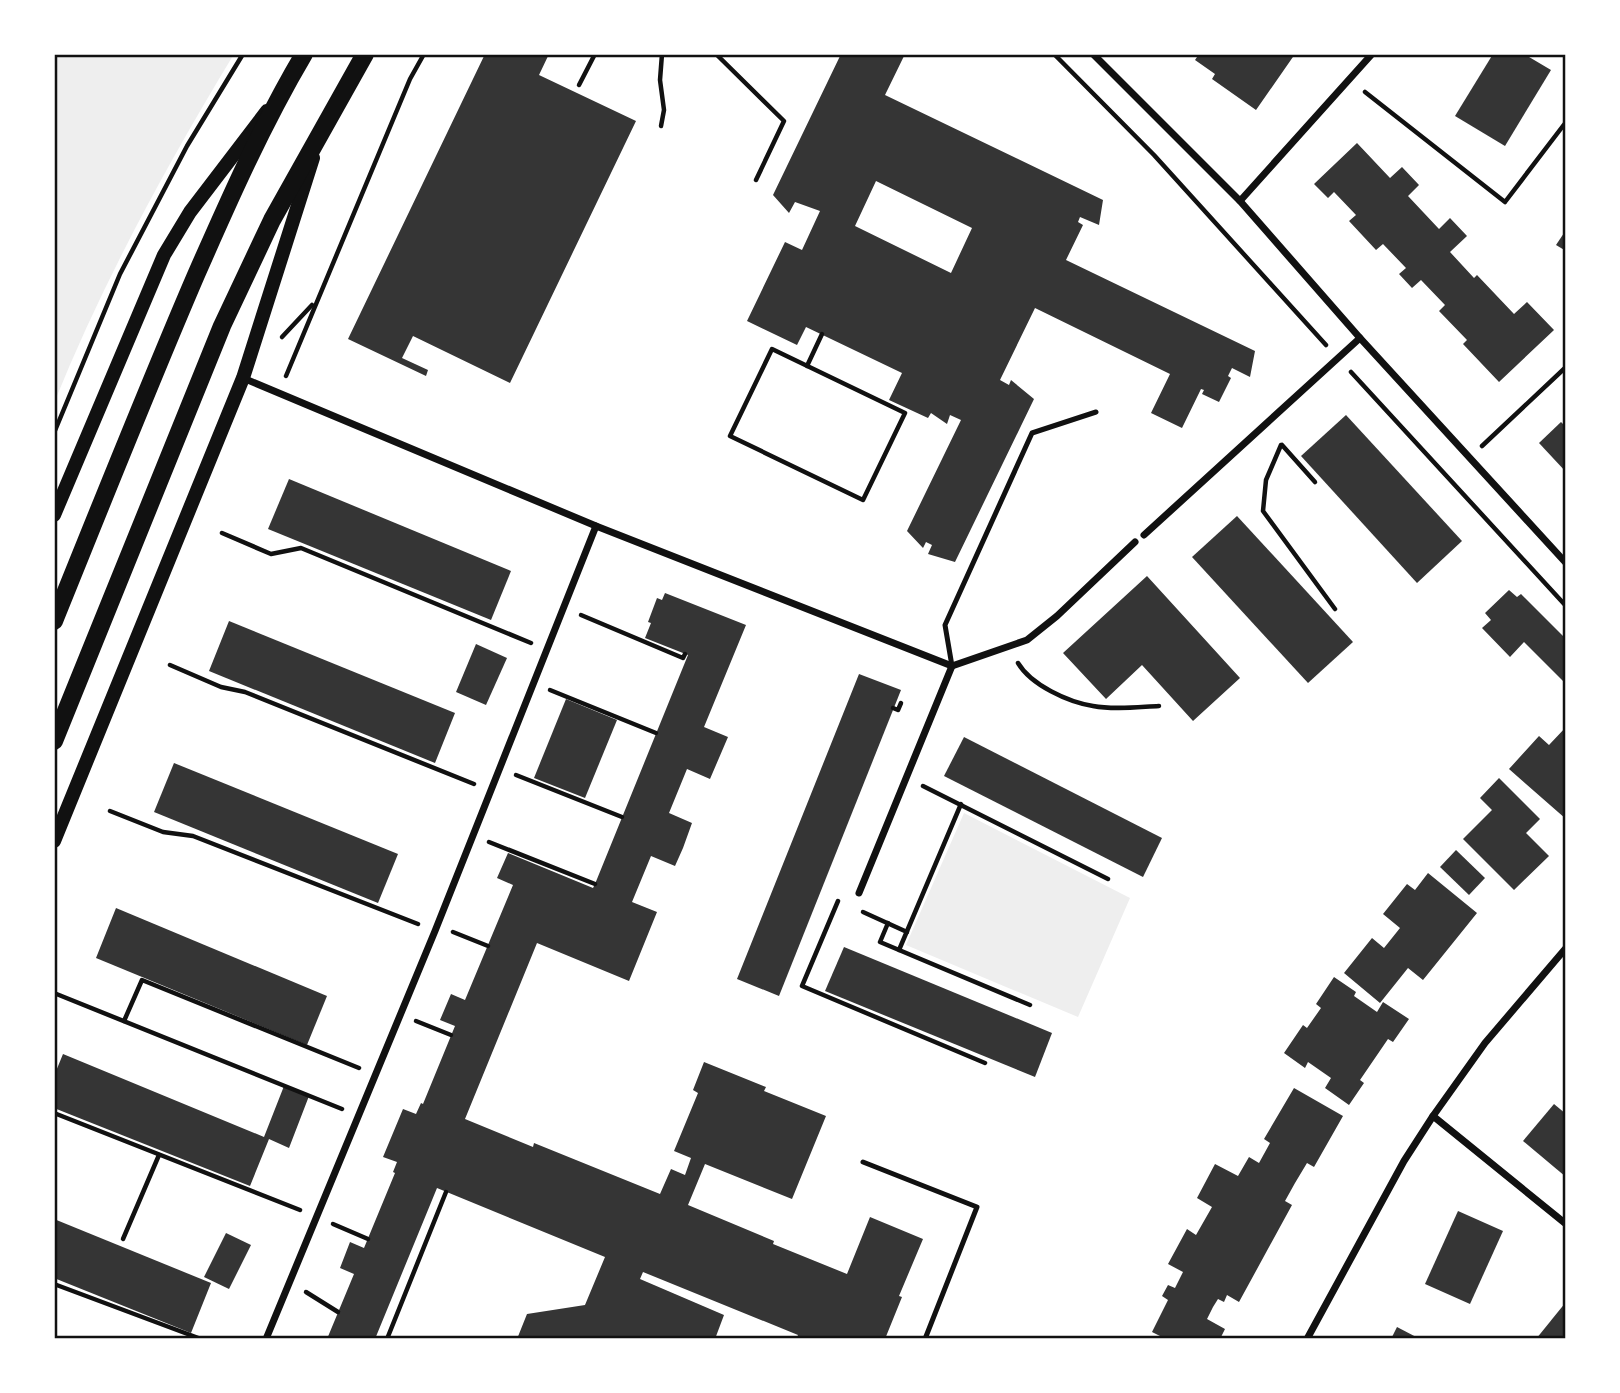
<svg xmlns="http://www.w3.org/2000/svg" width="1620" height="1393" viewBox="0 0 1620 1393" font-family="Helvetica,sans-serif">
<rect width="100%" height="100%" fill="#fff"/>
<g fill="#eee">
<path d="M54,54H234C166,166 103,282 54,403Z"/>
<polygon points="964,813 1130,898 1078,1017 906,945"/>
</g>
<g fill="#353535" fill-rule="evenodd">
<polygon points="485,54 549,54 539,75 636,121 510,383 413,336 402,358 428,370 426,376 348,339"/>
<path d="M841,54H905L885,95L1103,200L1099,225L1080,217L1078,222L1083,225L1066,260L1255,351L1250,377L1232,368L1228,376L1231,378L1219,402L1202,394L1204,390L1201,389L1182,428L1151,413L1170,374L1035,308L1000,380L1009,385L1011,380L1034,399L955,562L928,554L932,545L926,542L923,548L907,531L961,420L950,415L947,424L931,413L928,418L889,400L902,373L806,327L797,345L747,321L785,242L802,250L820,211L795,202L789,213L773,195ZM876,181L972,228L951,273L855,226Z"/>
<polygon points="1199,54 1295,54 1256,110 1212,79 1215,74 1195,60"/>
<polygon points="1493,54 1524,54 1551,70 1505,146 1455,116"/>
<polygon points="1357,143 1390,178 1402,167 1419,185 1408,196 1439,229 1450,218 1467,236 1450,252 1474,278 1477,275 1514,314 1527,302 1554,330 1499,382 1463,344 1467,340 1439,311 1445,305 1421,280 1412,288 1399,274 1406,268 1383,244 1376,250 1349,221 1356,215 1334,192 1328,198 1314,184"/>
<polygon points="1566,230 1566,251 1556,245"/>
<polygon points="1346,415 1462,541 1417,583 1301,456"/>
<polygon points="1561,422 1566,427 1566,472 1539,443"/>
<polygon points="289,479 511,571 491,620 268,529"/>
<polygon points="1237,516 1353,642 1308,683 1192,557"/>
<polygon points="1147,576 1240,678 1193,721 1142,665 1106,699 1063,653"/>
<polygon points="1509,590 1517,597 1521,594 1566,639 1566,680 1564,682 1524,642 1510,657 1482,628 1491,620 1485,613"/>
<polygon points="665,593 746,625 704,727 728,737 710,779 687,769 669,813 692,823 683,848 675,866 651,856 632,902 657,912 629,981 537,943 465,1119 533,1147 534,1143 660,1194 671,1169 685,1175 691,1158 674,1151 698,1093 693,1090 704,1062 766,1087 764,1091 826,1116 792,1199 705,1164 688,1205 774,1241 773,1244 847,1274 870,1217 923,1239 899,1296 902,1297 885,1339 796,1339 798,1335 643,1272 640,1279 724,1315 715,1339 517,1339 527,1314 585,1305 605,1257 437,1188 375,1339 327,1339 354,1274 340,1268 350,1242 364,1248 395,1173 393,1172 397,1162 383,1157 403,1109 416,1114 421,1103 423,1104 455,1026 440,1020 451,994 465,1000 513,885 497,878 508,853 593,888 595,884 688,655 645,638 651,623 648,622 657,598 662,600"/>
<polygon points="229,621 455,713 435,763 209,671"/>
<polygon points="476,644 507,658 486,705 456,692"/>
<polygon points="859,674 901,690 779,996 737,979"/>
<polygon points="566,699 617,720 585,798 534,778"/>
<polygon points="1566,727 1566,819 1509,769 1539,736 1549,745"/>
<polygon points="964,737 1162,838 1143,877 944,776"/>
<polygon points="174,763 398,854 378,903 154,812"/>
<polygon points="1499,778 1540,819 1526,833 1549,856 1514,890 1463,839 1492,810 1480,798"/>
<polygon points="1456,850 1485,878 1469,895 1440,867"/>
<polygon points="1428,873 1477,913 1423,980 1408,968 1380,1003 1344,973 1372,938 1384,948 1400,928 1383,914 1407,884 1415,890"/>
<polygon points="116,908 327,996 307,1045 96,958"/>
<polygon points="844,947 1052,1033 1035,1077 825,991"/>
<polygon points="1334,977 1356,992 1354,996 1377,1012 1383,1002 1409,1019 1393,1042 1388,1039 1360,1080 1364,1083 1349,1105 1325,1088 1331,1078 1308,1062 1305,1068 1284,1053 1303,1025 1307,1028 1321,1008 1316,1004"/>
<polygon points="63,1054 264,1137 284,1086 309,1096 289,1148 269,1139 250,1186 54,1108 54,1076"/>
<polygon points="1294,1088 1343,1116 1314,1167 1307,1163 1295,1183 1285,1201 1292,1205 1239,1302 1227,1295 1224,1302 1218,1299 1213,1307 1207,1319 1225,1329 1220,1339 1166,1339 1152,1332 1168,1300 1162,1296 1168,1285 1175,1288 1183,1272 1168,1264 1187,1229 1196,1235 1212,1207 1197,1198 1215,1164 1238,1176 1249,1157 1259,1163 1270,1143 1264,1139"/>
<polygon points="1554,1104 1566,1114 1566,1177 1523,1141"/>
<polygon points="1458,1211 1503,1231 1470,1304 1425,1284"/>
<polygon points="54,1219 211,1283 191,1333 54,1278"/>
<polygon points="226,1233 251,1245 229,1289 204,1277"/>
<polygon points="1566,1302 1566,1339 1536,1339"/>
<polygon points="1397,1327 1420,1339 1391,1339"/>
</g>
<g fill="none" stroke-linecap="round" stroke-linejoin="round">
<g stroke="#111" stroke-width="4.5">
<polyline points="716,54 784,121 756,180"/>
<polyline points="1054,54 1154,155 1326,345"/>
<polyline points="579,85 595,54"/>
<polyline points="1365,92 1505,202 1566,122"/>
<polyline points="661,126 664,110 660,80 662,54"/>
<polyline points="282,337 312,305"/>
<polygon points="772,349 905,413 863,500 730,436"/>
<polyline points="807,366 822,334"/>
<polyline points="1351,372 1566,606"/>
<polyline points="286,376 410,79 424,54"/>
<polyline points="54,433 120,274 187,146 243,54"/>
<polyline points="1281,445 1266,480 1263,511 1335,609"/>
<polyline points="1282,445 1315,482"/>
<polyline points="1482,446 1566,367"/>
<polyline points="222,533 271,554 301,548 531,643"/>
<polyline points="581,615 683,658 685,654"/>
<path d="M1018,663C1031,685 1068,702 1093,706C1114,710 1138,707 1159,706"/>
<polyline points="170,665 221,687 245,692 474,784"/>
<polyline points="550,690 656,733"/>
<polyline points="893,708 898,710 901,703"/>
<polyline points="516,775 622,817"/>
<polyline points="923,786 1108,879"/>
<polyline points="110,811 163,832 193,836 418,924"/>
<polyline points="489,842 595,884"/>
<polyline points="838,901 802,986 985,1063"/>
<polyline points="863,912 907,932"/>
<polyline points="888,923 880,942 1030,1005"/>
<polyline points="453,932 488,946"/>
<polyline points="899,950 961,804"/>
<polyline points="54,993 342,1109"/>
<polyline points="124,1021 142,980 359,1068"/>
<polyline points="416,1021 451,1035"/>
<polyline points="54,1113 300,1210"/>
<polyline points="333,1224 368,1239"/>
<polyline points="123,1239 159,1155"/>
<polyline points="54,1284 201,1339"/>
<polyline points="306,1292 338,1312"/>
<polyline points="387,1339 446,1192"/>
</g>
<g stroke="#111" stroke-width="5">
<polyline points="952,666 945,625 1032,433 1096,412"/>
<polyline points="863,1162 977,1207 925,1339"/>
</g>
<g stroke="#111" stroke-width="7">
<polyline points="1093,54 1240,201 1360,338 1566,563"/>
<polyline points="1240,201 1372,54"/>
<polyline points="243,378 596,526 952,666 1027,640 1057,616 1135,542"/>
<polyline points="1144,535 1360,338"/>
<polyline points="859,893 952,666"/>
<polyline points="1433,1116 1566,1224"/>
<polyline points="266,1339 435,931 596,526"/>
<polyline points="1307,1339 1404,1161 1433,1116 1485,1043 1566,948"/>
</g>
<g stroke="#111" stroke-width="14">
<polyline points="54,515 164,255 190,212 267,111"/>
<polyline points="54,841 243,378 313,158"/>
</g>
<g stroke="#111" stroke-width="18">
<path d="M54,621C101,505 147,389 196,275C229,200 262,125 304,54"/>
<polyline points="54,741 222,326 272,220 365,54"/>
</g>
</g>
<rect width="1620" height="1393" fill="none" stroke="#ffffff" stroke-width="112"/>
<rect x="56" y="56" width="1508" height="1281" fill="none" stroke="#111" stroke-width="2.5"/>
</svg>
